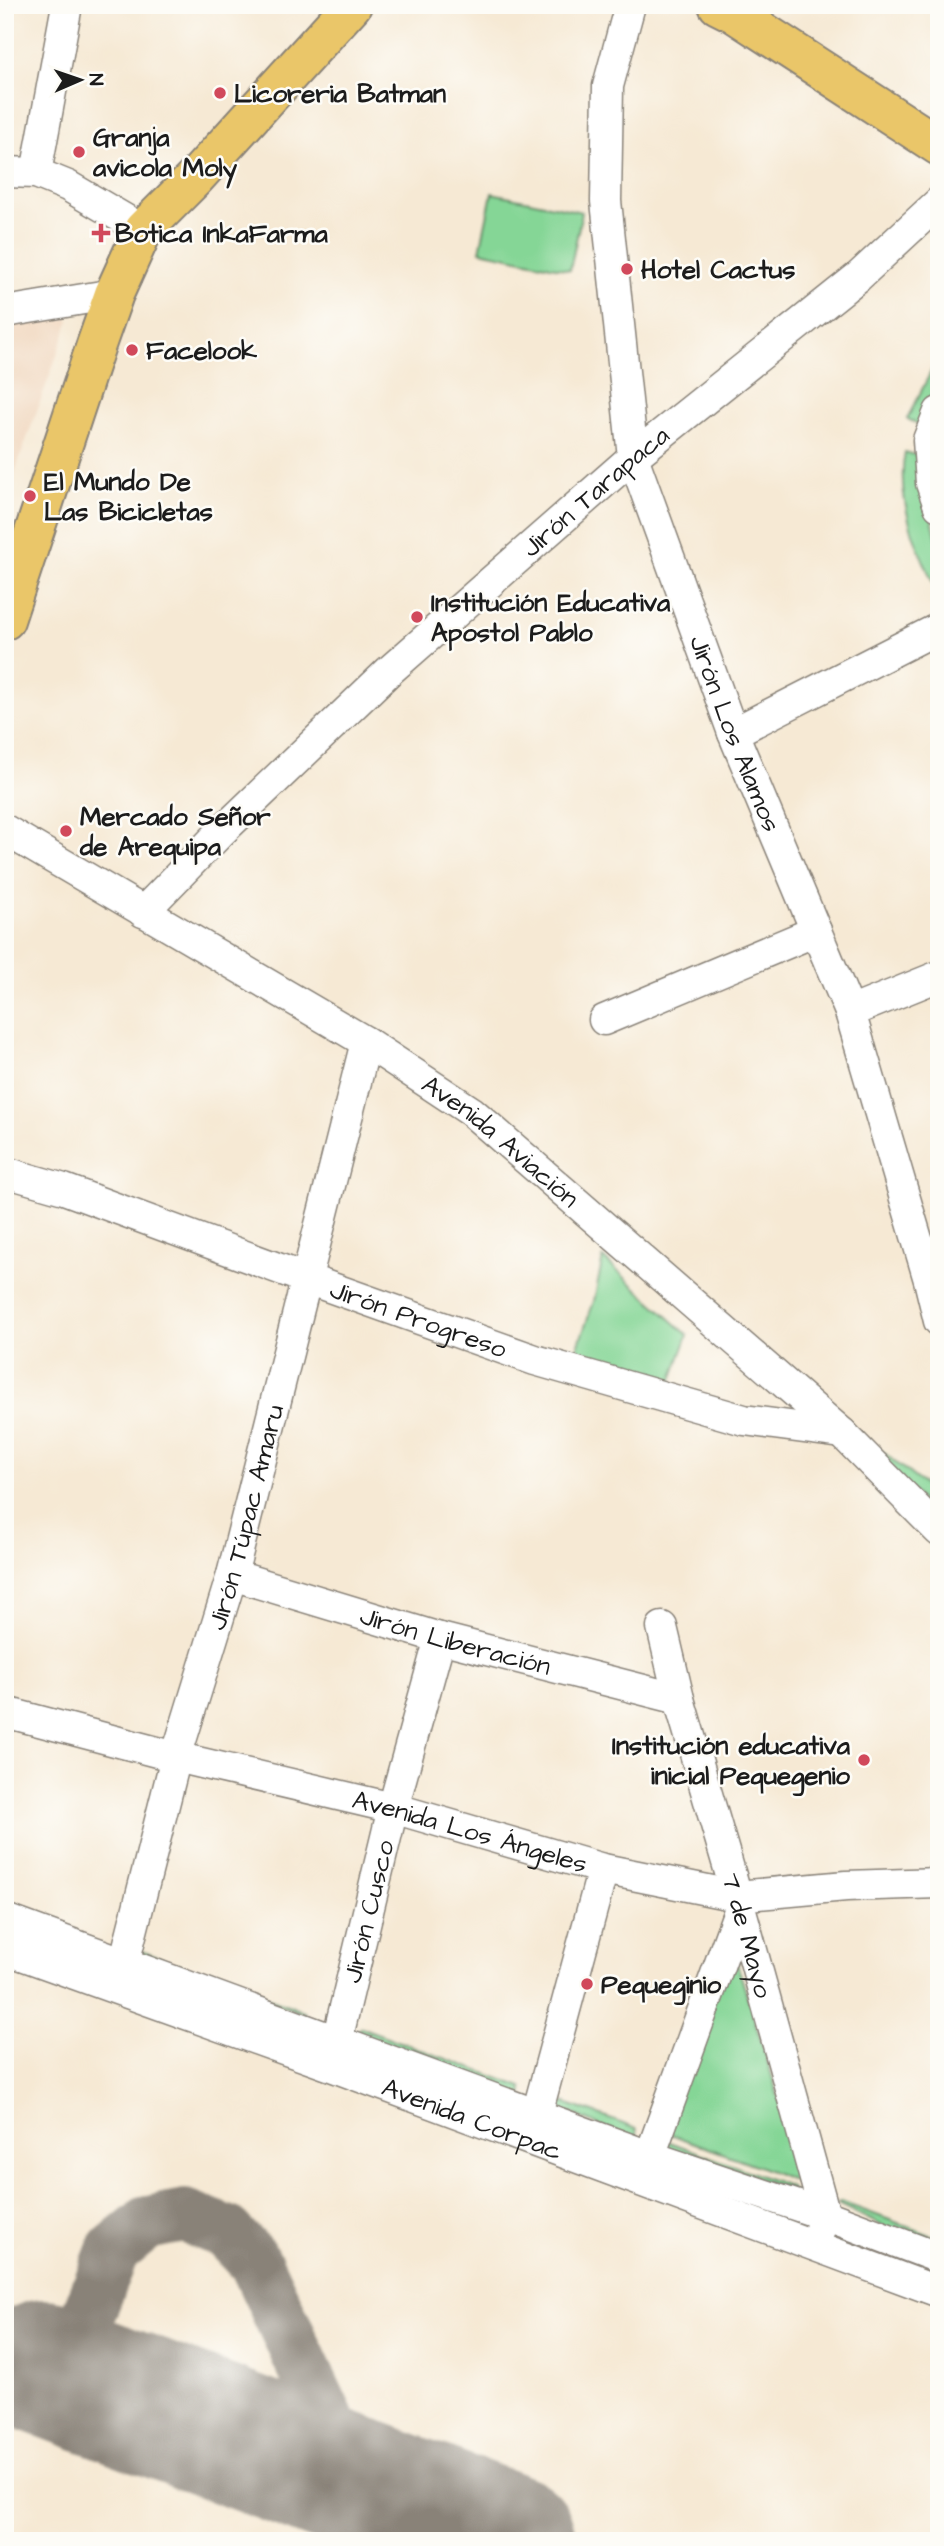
<svg xmlns="http://www.w3.org/2000/svg" width="944" height="2546" viewBox="0 0 944 2546" font-family="'Architects Daughter',sans-serif">
<rect width="100%" height="100%" fill="#fdfcf7"/>
<filter id="ink" filterUnits="userSpaceOnUse"><feTurbulence type="fractalNoise" baseFrequency=".0143" numOctaves="2"/><feDisplacementMap in="SourceGraphic" scale="14" xChannelSelector="R" yChannelSelector="G"/><feConvolveMatrix kernelMatrix="1 2 1 2 8 2 1 2 1" color-interpolation-filters="sRGB"/></filter>
<filter id="wash" filterUnits="userSpaceOnUse"><feTurbulence type="fractalNoise" baseFrequency=".00686" numOctaves="4" result="noise"/><feDisplacementMap in="SourceGraphic" scale="28" xChannelSelector="R" yChannelSelector="G"/><feGaussianBlur stdDeviation="1.57" result="paint"/><feColorMatrix in="noise" values="0 0 0 0 0 0 0 0 0 0 0 0 0 0 0 0 0 1.4 0 .05"/><feComposite in="paint" operator="in"/></filter>
<g filter="url(#wash)">
<rect width="100%" height="100%" fill="#f6e9d4"/>
<polygon fill="#f0d5bc" points="8,316 70,319 5,499 5,317"/>
<g fill="#85d696" stroke="#507959" stroke-width="2">
<polygon points="492,193 582,212 570,270 480,251"/>
<polygon points="939,356 939,386 921,425 907,419"/>
<path d="M905,452L916,455L939,547V596C919,553 895,501 905,452Z"/>
<polygon points="603,1258 688,1335 669,1388 575,1355 594,1301"/>
<polygon points="839,1417 939,1497 939,1518"/>
<polygon points="728,1934 783,2112 800,2183 761,2167 664,2132"/>
<polygon points="141,1951 304,2011 305,2014 137,1956"/>
<polygon points="360,2027 522,2087 523,2093 521,2096 355,2035"/>
<polygon points="552,2098 637,2129 637,2135 633,2140 548,2103"/>
<polygon points="662,2139 791,2187 792,2191 657,2149"/>
<polygon points="841,2202 939,2238 939,2254 838,2204"/>
</g>
<g fill="none" stroke-linecap="round" stroke-linejoin="round">
<polyline stroke="#898278" stroke-width="54" points="65,2374 113,2251 147,2223 185,2216 226,2232 255,2262 341,2448 377,2492"/>
<polyline stroke="#898278" stroke-width="136" points="45,2367 508,2541"/>
</g>
</g>
<g filter="url(#ink)">
<g fill="none" stroke-linecap="round" stroke-linejoin="round">
<g stroke="#898278" stroke-width="33">
<g id="minor">
<path id="s1" d="M630,5L608,86L606,201L633,457L733,733L850,1012L929,1280L939,1321"/>
<polyline points="5,172 36,173 68,186 143,230"/>
<polyline points="36,173 67,5"/>
<polyline points="5,312 114,294"/>
<polyline points="939,412 928,440 931,483 939,506"/>
<polyline points="733,733 939,628"/>
<path id="s2" d="M5,830L366,1042L472,1112L842,1433L939,1531"/>
<path id="s3" d="M143,912L220,833L388,672L633,457L858,277L939,202"/>
<polyline points="850,1012 939,976"/>
<polyline points="604,1020 816,931"/>
<path id="s4" d="M5,1172L64,1189L307,1279L535,1360L744,1420L842,1433"/>
<path id="s5" d="M232,1575L440,1638L679,1699"/>
<path id="s6" d="M662,1627L679,1699L737,1896L825,2215L820,2229"/>
<path id="s7" d="M5,1712L176,1757L393,1808L603,1869L737,1896L846,1886L939,1883"/>
<polyline points="5,1919 649,2156 825,2215 939,2258"/>
<path id="s8" d="M5,1949L331,2066L939,2292"/>
<path id="s9" d="M119,1983L176,1757L232,1575L366,1042"/>
<path id="s10" d="M332,2061L393,1808L440,1638"/>
<polyline points="532,2132 603,1869"/>
<polyline points="643,2175 740,1908"/>
</g>
</g>
<g stroke="#898278" stroke-width="42">
<g id="highway">
<polyline points="718,5 734,13 939,146"/>
<polyline points="5,620 96,345 114,294 143,230 195,178 352,5"/>
</g>
</g>
<use href="#minor" stroke="#fff" stroke-width="30"/>
<use href="#highway" stroke="#eac669" stroke-width="38"/>
</g>
</g>
<g fill="#d1495b" stroke="#fdfcf7" stroke-width="2.5">
<circle cx="220" cy="93" r="7"/>
<circle cx="79" cy="152" r="7"/>
<path d="M97.5 222.5h7v7h7v7h-7v7h-7v-7h-7v-7h7z"/>
<circle cx="627" cy="269" r="7"/>
<circle cx="132" cy="350" r="7"/>
<circle cx="30" cy="496" r="7"/>
<circle cx="417" cy="617" r="7"/>
<circle cx="66" cy="831" r="7"/>
<circle cx="864" cy="1760" r="7"/>
<circle cx="587" cy="1984" r="7"/>
</g>
<g text-anchor="middle" stroke-width="5" stroke-linejoin="round" paint-order="stroke">
<g font-size="26" font-weight="bold" fill="#1c1c1c" stroke="#fdfcf7" text-anchor="start">
<text x="234" y="102">Licoreria Batman</text>
<text x="93" y="146">Granja<tspan x="93" dy="30">avicola Moly</tspan></text>
<text x="115" y="242">Botica InkaFarma</text>
<text x="641" y="278">Hotel Cactus</text>
<text x="146" y="359">Facelook</text>
<text x="44" y="490">El Mundo De<tspan x="44" dy="30">Las Bicicletas</tspan></text>
<text x="431" y="611">Institución Educativa<tspan x="431" dy="30">Apostol Pablo</tspan></text>
<text x="80" y="825">Mercado Señor<tspan x="80" dy="30">de Arequipa</tspan></text>
<text x="850" y="1754" text-anchor="end">Institución educativa<tspan x="850" dy="30">inicial Pequegenio</tspan></text>
<text x="601" y="1993">Pequeginio</text>
</g>
<g font-size="26" fill="#1c1c1c" stroke="#fdfcf7">
<text dy="9" stroke="none"><textPath href="#s3" startOffset="618">Jirón Tarapaca</textPath></text>
<text dy="9" stroke="none"><textPath href="#s1" startOffset="751">Jirón Los Alamos</textPath></text>
<text dy="9" stroke="none"><textPath href="#s2" startOffset="586">Avenida Aviación</textPath></text>
<text dy="9" stroke="none"><textPath href="#s4" startOffset="439">Jirón Progreso</textPath></text>
<text dy="9" stroke="none"><textPath href="#s9" startOffset="483">Jirón Túpac Amaru</textPath></text>
<text dy="9" stroke="none"><textPath href="#s5" startOffset="233">Jirón Liberación</textPath></text>
<text dy="9" stroke="none"><textPath href="#s7" startOffset="480">Avenida Los Ángeles</textPath></text>
<text dy="9" stroke="none"><textPath href="#s10" startOffset="154">Jirón Cusco</textPath></text>
<text dy="9" stroke="none"><textPath href="#s6" startOffset="320">7 de Mayo</textPath></text>
<text dy="9" stroke="none"><textPath href="#s8" startOffset="497">Avenida Corpac</textPath></text>
</g>
</g>
<rect width="944" height="2546" fill="none" stroke="#fdfcf7" stroke-width="28"/>
<g transform="translate(80 80) rotate(88)" stroke="#fdfcf7" stroke-width="5" paint-order="stroke">
<path d="M0-5L12 26L0 18L-12 26Z" fill="#1c1c1c"/>
<text y="-10" font-size="19" font-weight="bold" text-anchor="middle" fill="#1c1c1c">N</text>
</g>
</svg>
